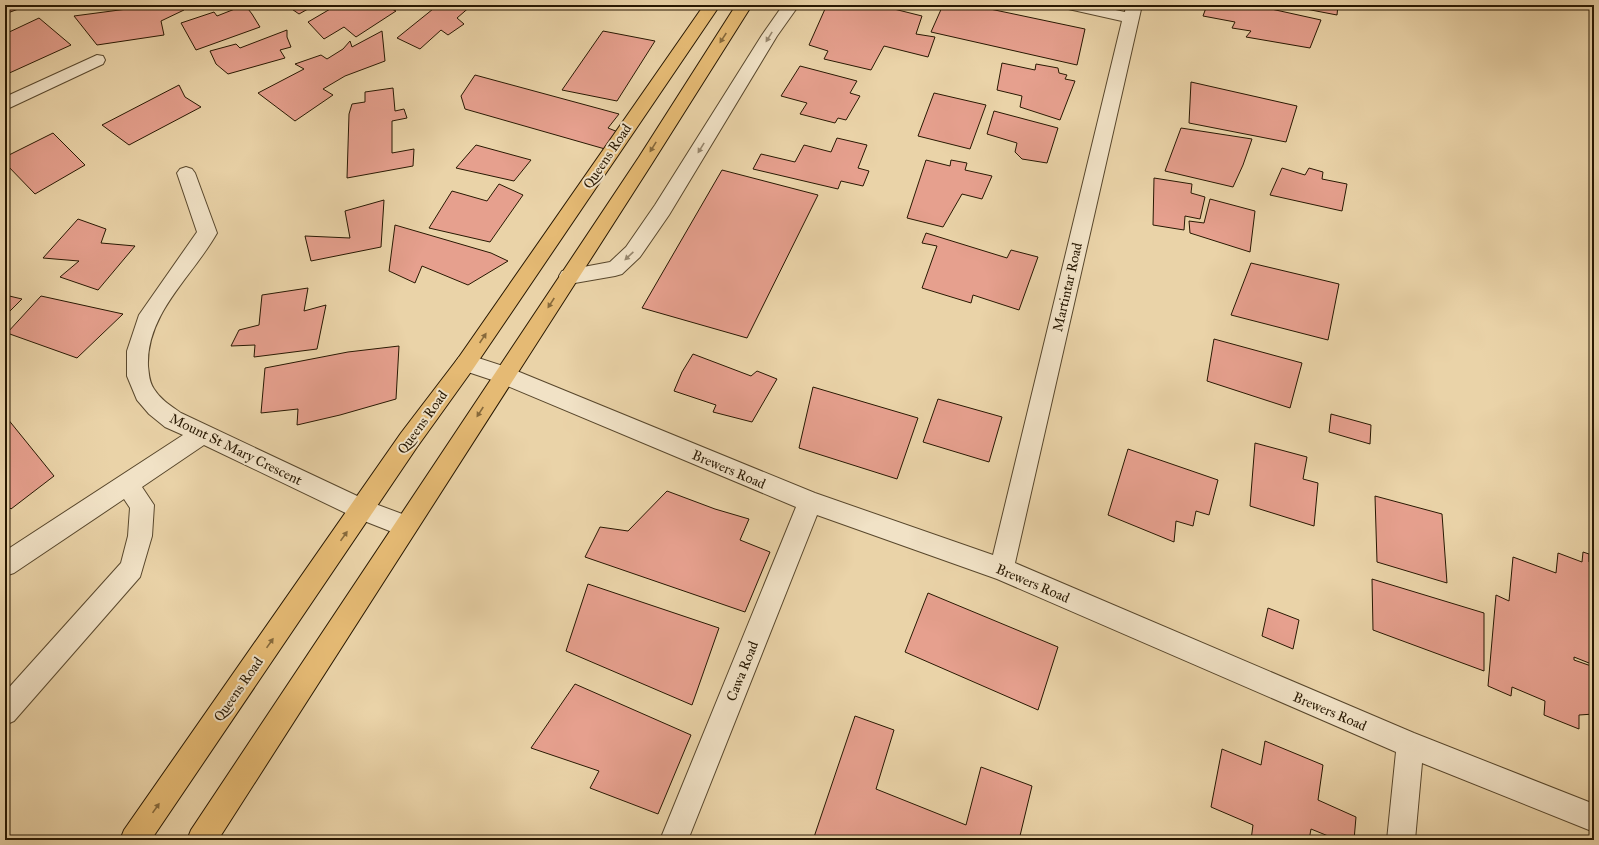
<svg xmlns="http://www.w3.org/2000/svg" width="1599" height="845" viewBox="0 0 1599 845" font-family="'IM FELL Great Primer',serif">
<rect width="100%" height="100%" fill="#ead3a8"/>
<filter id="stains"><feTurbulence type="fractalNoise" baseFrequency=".005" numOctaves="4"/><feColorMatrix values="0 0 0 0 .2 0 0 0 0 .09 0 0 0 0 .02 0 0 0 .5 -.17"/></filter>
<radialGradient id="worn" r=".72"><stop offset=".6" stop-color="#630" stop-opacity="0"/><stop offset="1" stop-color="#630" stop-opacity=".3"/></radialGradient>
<g fill="#e6a08e" stroke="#281802">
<polygon points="5,5 29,5 5,14"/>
<polygon points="128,5 160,5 160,7 186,5 184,10 161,21 164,35 97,45 74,16 127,9"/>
<polygon points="245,5 252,14 260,27 196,50 181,23 214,12 217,16"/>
<polygon points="286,5 315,5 299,14"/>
<polygon points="337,5 383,5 396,11 356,37 344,27 324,39 308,22"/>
<polygon points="438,5 472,5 457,18 464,24 448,35 441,30 420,49 397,38"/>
<polygon points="828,5 892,5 890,8 922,16 916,34 935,37 928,57 884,46 871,70 824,59 828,51 809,45 825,9"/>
<polygon points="943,5 971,5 1085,29 1077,65 931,32"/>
<polygon points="1207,5 1253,5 1321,20 1310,48 1246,37 1251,31 1232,28 1235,22 1203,16"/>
<polygon points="1285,5 1338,5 1337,15"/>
<polygon points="39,18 71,45 5,75 5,34"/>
<polygon points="287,30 287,37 291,47 280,50 285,58 228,74 216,64 210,51 236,44 240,48"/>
<polygon points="382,31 385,61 345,76 323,89 333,95 295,121 258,93 304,69 295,64 321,55 327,59 343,49 350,41 352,47"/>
<polygon points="603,31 655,41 617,101 562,90"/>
<polygon points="1002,63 1035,70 1036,64 1058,68 1059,73 1067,75 1065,79 1075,81 1060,120 1020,107 1022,96 997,90"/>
<polygon points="800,66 857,81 850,93 860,96 846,120 838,118 835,123 800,114 807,103 781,96"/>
<polygon points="475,75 619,114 608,128 618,132 605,149 465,109 461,96"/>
<polygon points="1191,82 1297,106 1286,142 1189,123"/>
<polygon points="179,85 185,97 201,107 129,145 102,125"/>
<polygon points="393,88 395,111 404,109 407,118 392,121 392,153 414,149 413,166 347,178 349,114 352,104 365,102 365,92"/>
<polygon points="934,93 986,105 970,149 918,136"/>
<polygon points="994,111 1058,128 1047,163 1022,159 1015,152 1017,143 987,134"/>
<polygon points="1181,128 1252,139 1243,165 1233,187 1165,171"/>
<polygon points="53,133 85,165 35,194 5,163 5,157"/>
<polygon points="837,138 867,145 858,168 869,171 863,186 841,181 838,189 753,169 761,154 795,162 804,145 831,152"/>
<polygon points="476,145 531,160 514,181 456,168"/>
<polygon points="926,160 950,166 951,160 967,163 965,170 992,176 982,199 962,194 943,227 907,218"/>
<polygon points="1282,168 1305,175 1309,168 1323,172 1322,179 1347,184 1342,211 1270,195"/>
<polygon points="722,170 818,195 747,338 642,308"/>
<polygon points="1154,178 1192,184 1191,193 1205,197 1200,219 1185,216 1184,230 1153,225"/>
<polygon points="499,184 523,195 490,242 429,228 452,191 487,201"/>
<polygon points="1210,199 1255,211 1250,252 1190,233 1189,221 1204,223"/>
<polygon points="384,200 381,247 311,261 305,236 350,238 345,211"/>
<polygon points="78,219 106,229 101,243 135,246 98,290 60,277 79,261 43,258"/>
<polygon points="395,225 491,253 508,261 468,285 422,266 415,283 389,271"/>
<polygon points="926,233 1007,258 1011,250 1038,257 1019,310 973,295 971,303 922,288 937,246 922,243"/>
<polygon points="1251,263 1339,284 1328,340 1231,315"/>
<polygon points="308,288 304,311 326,305 317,349 254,357 255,345 231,346 239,330 259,325 262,295"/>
<polygon points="5,295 22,299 5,316"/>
<polygon points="41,296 123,314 77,358 7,333"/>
<polygon points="1214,339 1302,363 1290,408 1207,381"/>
<polygon points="399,346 396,399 340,415 297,425 298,409 261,413 265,368 348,352"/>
<polygon points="693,354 751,376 757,371 777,379 752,422 713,412 716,405 674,391 682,372"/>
<polygon points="813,387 918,418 897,479 799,448"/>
<polygon points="938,399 1002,417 989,462 923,442"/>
<polygon points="1331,414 1371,425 1370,444 1329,432"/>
<polygon points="7,418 54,476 11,509 5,503 5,419"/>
<polygon points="1255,443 1307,457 1303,479 1318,483 1314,526 1250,506"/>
<polygon points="1128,449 1218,480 1209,515 1196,511 1193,526 1176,521 1174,542 1108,515"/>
<polygon points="667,491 715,509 749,519 740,540 770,552 745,612 585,557 600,527 628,531"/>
<polygon points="1375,496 1442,514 1447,583 1377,562"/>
<polygon points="1583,552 1589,554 1589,562 1594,564 1594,665 1574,657 1574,660 1594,667 1594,714 1579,715 1579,729 1544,715 1545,701 1512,687 1511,696 1488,686 1496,595 1509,601 1513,557 1556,573 1558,553 1582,562"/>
<polygon points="1372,579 1484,613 1484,671 1373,630"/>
<polygon points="588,584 719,628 692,705 566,651"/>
<polygon points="928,593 1058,647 1038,710 905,652"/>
<polygon points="1268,608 1299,620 1293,649 1262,636"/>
<polygon points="575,684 691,735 658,814 590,788 599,771 531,748"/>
<polygon points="855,716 894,730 876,789 966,825 981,767 1032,786 1019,840 813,840"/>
<polygon points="1265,741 1323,765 1318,800 1356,817 1354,840 1338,840 1311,829 1309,840 1251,840 1253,825 1211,807 1222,749 1261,765"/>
</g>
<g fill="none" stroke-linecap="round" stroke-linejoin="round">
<g stroke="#58472c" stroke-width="2">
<g id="minor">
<polygon points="783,5 799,5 777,36 669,215 640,257 622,274 615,276 569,284 562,281 559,276 562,271 610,262 626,247 655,205 762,35"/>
<polygon points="1062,5 1092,5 1125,12 1126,5 1142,5 1015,563 1414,733 1594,804 1594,832 1422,763 1415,840 1387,840 1396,752 997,579 817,515 688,840 660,840 796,507 498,382 459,369 455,363 459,357 466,354 512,369 815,493 993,555 1122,21 1064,8"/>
<polygon points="97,55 103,56 105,60 103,64 5,110 5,97"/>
<path d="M186,167L192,169L195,173L217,233C193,276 146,313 148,366C149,374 149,382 154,389C160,399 171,406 181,413L370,502L413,518L417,526L413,534L405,537L354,517L204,445L142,487L154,505L152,536L140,577L14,721L5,725V692L121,563L128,536L130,508L124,499L14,573L5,576V551L183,435L165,427L149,414L137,400L127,376V351L139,315L197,232L177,173L180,169Z"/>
</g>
</g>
<g stroke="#281802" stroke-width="2">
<g id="major">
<polygon points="704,5 720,5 473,369 417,447 151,840 120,840 124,830 401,433 459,357"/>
<polygon points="736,5 752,5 651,165 218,840 187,840 191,830 639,157"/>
</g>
</g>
<use href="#minor" fill="#f1e2c6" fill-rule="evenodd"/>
<use href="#major" fill="#e5ba74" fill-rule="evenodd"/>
</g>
<defs><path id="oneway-solid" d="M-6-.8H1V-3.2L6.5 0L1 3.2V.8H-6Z"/></defs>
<g fill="#97876e">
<use href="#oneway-solid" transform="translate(769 37) rotate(122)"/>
<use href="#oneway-solid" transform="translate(701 148) rotate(122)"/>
<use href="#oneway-solid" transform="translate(629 256) rotate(137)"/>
</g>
<g fill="#86693b">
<use href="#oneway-solid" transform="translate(723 38) rotate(123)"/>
<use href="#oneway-solid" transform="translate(653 147) rotate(122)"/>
<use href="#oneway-solid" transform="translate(551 303) rotate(123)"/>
<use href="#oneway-solid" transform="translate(483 338) rotate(-56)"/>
<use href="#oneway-solid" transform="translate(480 412) rotate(123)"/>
<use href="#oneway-solid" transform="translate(344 536) rotate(-55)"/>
<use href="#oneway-solid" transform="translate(270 643) rotate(-55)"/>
<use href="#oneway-solid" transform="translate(156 808) rotate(-55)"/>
</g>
<g text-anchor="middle" stroke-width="4" stroke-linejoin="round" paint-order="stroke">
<g font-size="14" fill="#281802" stroke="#f1e2c6">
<text transform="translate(607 156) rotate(-56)" y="5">Queens Road</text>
<text transform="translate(1067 287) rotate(-77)" y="5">Martintar Road</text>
<text transform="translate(422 422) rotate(-54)" y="5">Queens Road</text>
<text transform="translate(236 449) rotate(26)" y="5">Mount St Mary Crescent</text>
<text transform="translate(729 469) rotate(23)" y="5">Brewers Road</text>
<text transform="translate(1033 583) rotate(23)" y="5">Brewers Road</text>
<text transform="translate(742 671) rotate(-68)" y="5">Cawa Road</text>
<text transform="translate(238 689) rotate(-55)" y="5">Queens Road</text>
<text transform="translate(1330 711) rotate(23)" y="5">Brewers Road</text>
</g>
</g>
<rect width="1599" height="845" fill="none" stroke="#ead3a8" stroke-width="20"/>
<rect x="6" y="6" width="1587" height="833" fill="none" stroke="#281802" stroke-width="2"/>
<rect x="10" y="10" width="1579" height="825" fill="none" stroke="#281802"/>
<rect width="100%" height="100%" filter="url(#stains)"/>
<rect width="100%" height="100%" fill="url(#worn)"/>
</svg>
